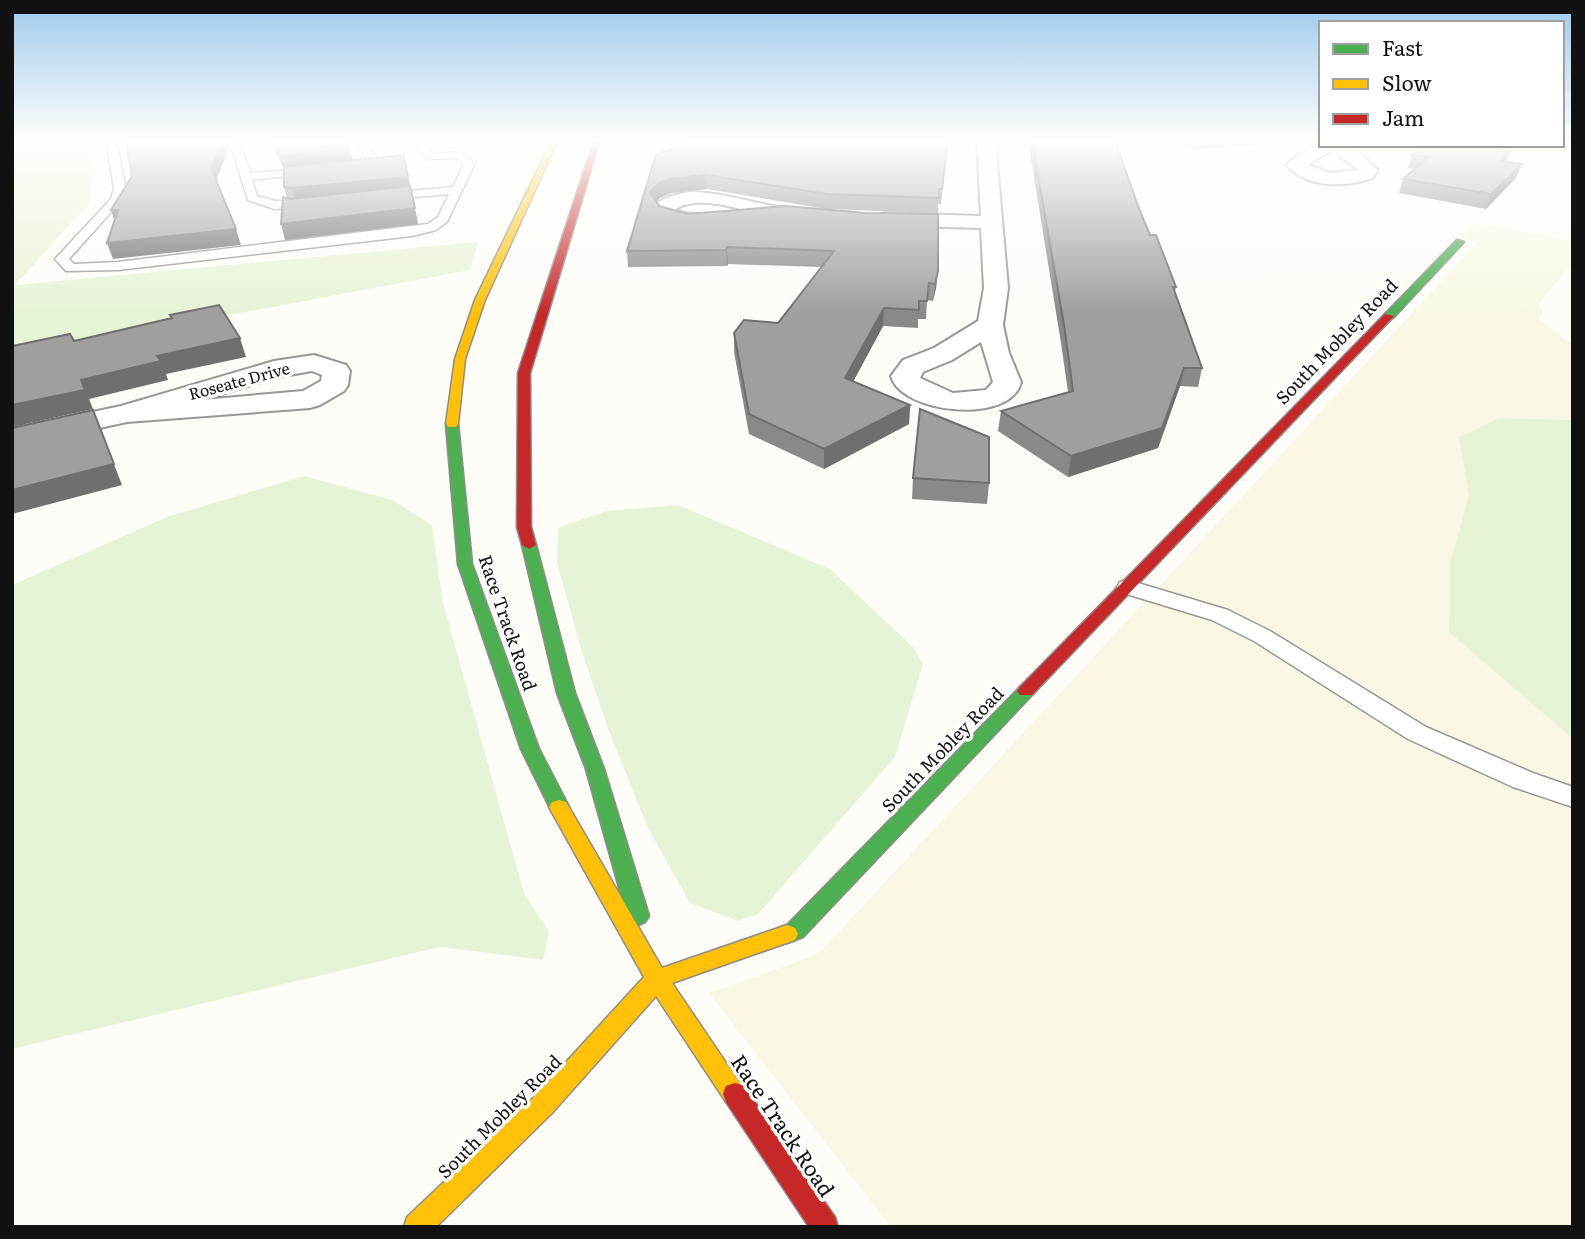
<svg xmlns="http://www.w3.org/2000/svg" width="1585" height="1239" viewBox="0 0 1585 1239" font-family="Literata,serif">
<rect width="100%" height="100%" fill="#fdfcf7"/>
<polygon fill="#f9f7e4" points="1475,223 1573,240 1573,262 1539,303 1543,312 1539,320 1573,345 1573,420 1499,418 1460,437 1469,495 1450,562 1449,631 1573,739 1573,1227 891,1227 709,993 811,957 823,949 1478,242 1460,238"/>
<g fill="#e7f3d7">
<polygon points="12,140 93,140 91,201 15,285 478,242 470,270 224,316 12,370"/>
<polygon points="1499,418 1573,420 1573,739 1449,632 1450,562 1469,495 1459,437"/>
<polygon points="304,476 392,500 432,525 443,603 524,893 549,932 543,960 440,947 12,1049 12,585 167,517"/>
<polygon points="678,505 830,569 914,648 923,664 895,757 758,914 738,921 690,903 648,828 609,731 581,649 557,563 558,528 606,511"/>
</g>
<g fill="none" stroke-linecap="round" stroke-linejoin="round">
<g stroke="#979795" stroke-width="3">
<g id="lane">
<polygon points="106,140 116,140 126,189 122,200 69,259 74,264 118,262 428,224 438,217 449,194 382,200 376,197 382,194 453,187 464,164 455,158 427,159 410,140 421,140 434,154 457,152 475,163 447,222 436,230 412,236 118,270 66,271 55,259 111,199 114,189"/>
<polygon points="229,140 239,140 250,173 317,168 317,172 313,173 252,180 257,196 275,201 313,201 319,205 317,207 274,209 248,200"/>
<polygon points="353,140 363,140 381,163 380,165 372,165"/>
<polygon points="1128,580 1228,610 1270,631 1426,727 1533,773 1573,787 1573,807 1513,787 1408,739 1254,641 1212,620 1120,592 1117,587 1120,582"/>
</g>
</g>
<g stroke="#979795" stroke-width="4">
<g id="street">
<path d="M977,140H995L1008,288L1003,325L1009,353L1021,382C1011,425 901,414 891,376L903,360L934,348L978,321L984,288L981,228L885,225L878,223L875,219L878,215L885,213L981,216ZM981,342L993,382L986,390L953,393L920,378L923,372L952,360Z"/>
<path d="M1321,142V145H1351L1378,170L1373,178C1347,187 1306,189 1287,165L1290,161ZM1335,148L1341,157L1359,170L1330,173L1308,165Z"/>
<path d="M689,192C721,192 748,202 779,207C792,209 805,208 818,212L821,216L818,220C774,231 716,187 675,209C688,217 703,212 717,216L720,220L717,224C697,229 680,225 661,219L654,207C662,196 677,195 689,192Z"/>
<path d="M314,355L346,365L350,371L348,385L344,391L320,405L310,408L127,422L12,447V429L121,406L274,361ZM312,371L322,375L321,381L303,391L202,400L278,377Z"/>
</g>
</g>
<g stroke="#8e8d8b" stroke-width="3">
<g id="fast">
<polygon points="1457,240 1464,242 1393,318 1385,318 1385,314"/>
<polygon points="452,420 458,424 472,564 539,749 569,807 566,812 559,814 552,812 521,749 458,564 446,424"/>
<polygon points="529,541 536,545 575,693 604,769 649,916 645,922 638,925 631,922 627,916 586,769 557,693 522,545"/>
<polygon points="1026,685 1035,691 1032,695 803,937 787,943 779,940 776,934 779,928 787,925 1020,687"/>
</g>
</g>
<g stroke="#8e8d8b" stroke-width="3">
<g id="slow">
<polygon points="552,140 558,140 485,300 465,359 458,424 456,427 448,427 446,424 455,359 475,300"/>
<polygon points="559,800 566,802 662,968 787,925 795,928 798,934 795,940 672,983 747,1094 744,1102 735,1105 726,1102 656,996 552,1113 436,1227 404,1227 407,1217 534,1097 644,977 549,807 552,802"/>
</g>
</g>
<g stroke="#8e8d8b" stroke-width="3">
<g id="jam">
<polygon points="594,140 600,140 530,373 531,527 536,545 529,549 522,545 517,527 518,373"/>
<polygon points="1385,314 1394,316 1032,695 1020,695 1017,691 1020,687"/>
<polygon points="735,1083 744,1086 835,1217 838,1227 809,1227 726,1102 723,1094 726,1086"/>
</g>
</g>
<use href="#lane" fill="#fffffe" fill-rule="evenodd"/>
<use href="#street" fill="#fffffe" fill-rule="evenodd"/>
<use href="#fast" fill="#4caf50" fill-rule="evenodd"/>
<use href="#slow" fill="#ffc107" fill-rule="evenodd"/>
<use href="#jam" fill="#c62828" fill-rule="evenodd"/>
</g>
<g fill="#8a8986">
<polygon points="268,140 343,140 353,160 283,167"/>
<polygon points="688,140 948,140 941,204 938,204 938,213 826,209 707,189 671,193 660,198 656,202 659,206 688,214 938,271 936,288 933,301 927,300 926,319 918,319 918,328 883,326 853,381 910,405 909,424 824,469 749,434 734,352 734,333 778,323 821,267 728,264 727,266 628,267 627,251 656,154 695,142"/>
<polygon points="1028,140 1115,140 1138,206 1150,235 1176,287 1175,292 1202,368 1198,387 1180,386 1158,448 1068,477 998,431 1001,411 1068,392 1061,343"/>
<polygon points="1173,140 1273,140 1267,144 1195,149"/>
<polygon points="1507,145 1501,151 1510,152 1507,162 1522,164 1516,178 1486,209 1399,193 1403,179 1414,169 1408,168 1412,155"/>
<polygon points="404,155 418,224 285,240 287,198 284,187"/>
<polygon points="913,478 989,483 987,504 912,499"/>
</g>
<g fill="#716f6d">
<polygon points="223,140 227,140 229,148 215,183 211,168"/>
<polygon points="1197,140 1273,140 1267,144 1195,149"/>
<polygon points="1497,145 1507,145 1488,163 1493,149"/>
<polygon points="350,149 353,160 283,167 280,156"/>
<polygon points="1510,152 1505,166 1501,161"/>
<polygon points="1522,164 1516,178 1486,209 1491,194"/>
<polygon points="706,175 707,189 671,193 660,198 651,207 650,192 659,183 670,179"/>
<polygon points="408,177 411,189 295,200 292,188"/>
<polygon points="415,208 418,224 285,240 281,224"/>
<polygon points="111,210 118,210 116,226"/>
<polygon points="236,229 241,245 113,259 107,243"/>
<polygon points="727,247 728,264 727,266 726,250"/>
<polygon points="938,271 936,288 933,301 935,284"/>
<polygon points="884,308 883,326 845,397 845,378"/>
<polygon points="240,338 246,357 166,374 168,380 89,399 93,409 12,427 12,405 81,380 157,356"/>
<polygon points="1184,368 1180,386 1158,448 1068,477 1071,456"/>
<polygon points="910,405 909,424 824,469 824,449"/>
<polygon points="93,410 122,485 12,514 12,490"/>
</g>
<g fill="#a19f9c" stroke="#716f6d" stroke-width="2">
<polygon points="126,140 223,140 211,168 236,229 107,243 118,210 111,210 132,176"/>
<polygon points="271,140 343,140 350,149 280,156"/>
<polygon points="701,140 948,140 942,189 939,189 939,198 827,194 706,175 670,179 659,183 650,192 659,206 688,214 786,206 866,213 938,214 938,271 935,284 929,283 927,301 919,301 919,310 884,308 845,378 910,405 824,449 749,414 734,333 744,320 778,323 834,251 727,247 726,250 627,251 656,154"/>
<polygon points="1032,140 1115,140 1138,206 1150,235 1156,235 1176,287 1173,287 1202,368 1184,368 1162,428 1071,456 1001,411 1073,391 1064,325"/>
<polygon points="1425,145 1497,145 1493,149 1510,152 1501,161 1522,164 1491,194 1403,179 1429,157 1412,155"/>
<polygon points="404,155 408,177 292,188 284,187 284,167"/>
<polygon points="410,186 415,208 281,224 283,197 291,199"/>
<polygon points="219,305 240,338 157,356 161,361 81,380 85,390 12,405 12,346 70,334 74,341 172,318 170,315"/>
<polygon points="920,409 989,437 989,483 913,478"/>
<polygon points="93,410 114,464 12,490 12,428"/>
</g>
<linearGradient id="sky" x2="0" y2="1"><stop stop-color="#9dc9ee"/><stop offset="0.45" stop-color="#fefefb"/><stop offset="1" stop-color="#fefefb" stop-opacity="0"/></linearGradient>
<rect width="1585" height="313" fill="url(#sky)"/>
<g text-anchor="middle" stroke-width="7" stroke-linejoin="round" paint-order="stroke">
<g font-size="16" fill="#111" stroke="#fff">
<text transform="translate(239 381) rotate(-15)" y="6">Roseate Drive</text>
</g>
<g font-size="18" fill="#111" stroke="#fff">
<text transform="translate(1337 342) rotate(-46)" y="6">South Mobley Road</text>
<text transform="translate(507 623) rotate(71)" y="6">Race Track Road</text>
<text transform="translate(943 750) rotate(-46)" y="6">South Mobley Road</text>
<text transform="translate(500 1117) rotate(-45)" y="6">South Mobley Road</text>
</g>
<g font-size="21" fill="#111" stroke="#fff">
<text transform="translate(782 1126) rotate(56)" y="7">Race Track Road</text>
</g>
</g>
<rect width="1585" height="1239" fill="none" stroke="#111111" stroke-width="28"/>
<rect x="1319" y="21" width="245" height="126" fill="#ffffff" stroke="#a0a0a0" stroke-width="2"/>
<rect x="1333" y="44" width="35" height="10" fill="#4caf50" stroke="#a0a0a0" stroke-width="2"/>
<text x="1382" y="56" font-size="21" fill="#111111">Fast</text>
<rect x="1333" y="79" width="35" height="10" fill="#ffc107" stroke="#a0a0a0" stroke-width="2"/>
<text x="1382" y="91" font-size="21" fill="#111111">Slow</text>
<rect x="1333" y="114" width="35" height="10" fill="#c62828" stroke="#a0a0a0" stroke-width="2"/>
<text x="1382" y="126" font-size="21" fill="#111111">Jam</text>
</svg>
